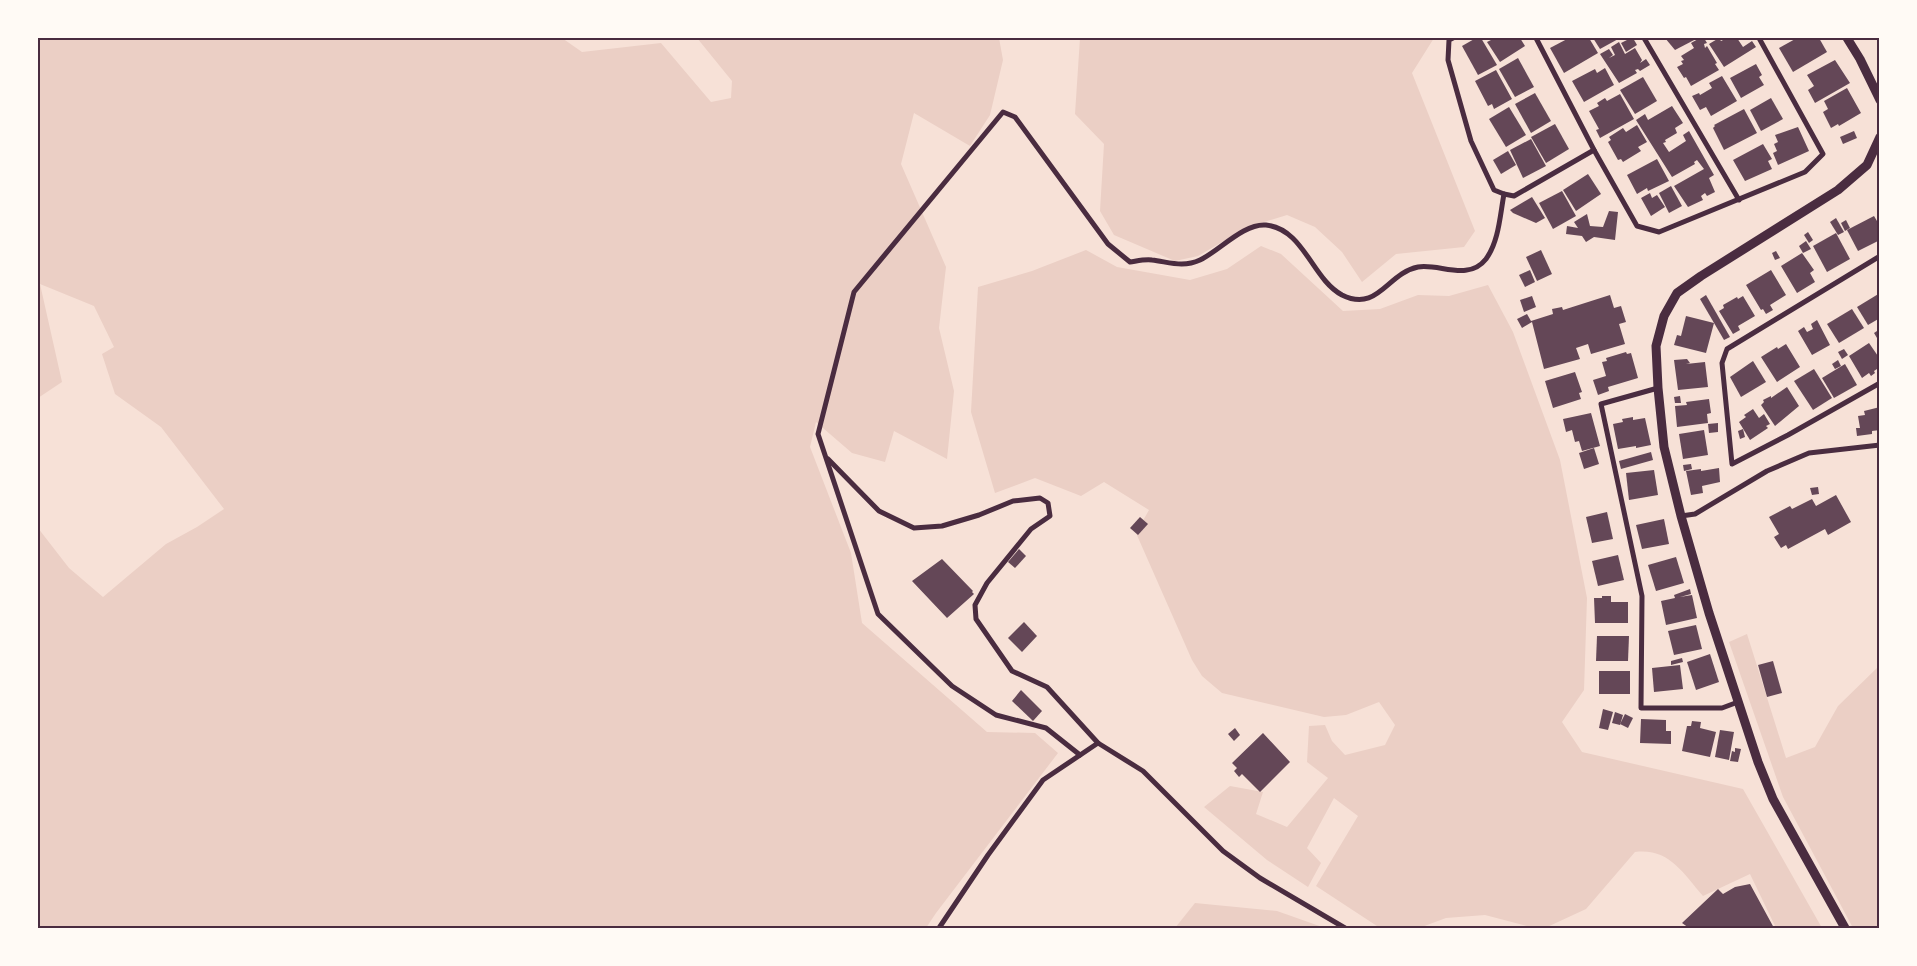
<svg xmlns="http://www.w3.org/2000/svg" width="1917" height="966" viewBox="0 0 1917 966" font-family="Jost,sans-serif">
<rect width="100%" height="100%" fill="#f7e1d7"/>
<g fill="#ebcfc5">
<polygon points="38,38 562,38 582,52 661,43 711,102 731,98 732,81 697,38 999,38 1003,60 990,115 970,146 914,113 901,164 946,267 939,328 954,391 947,459 894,431 885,462 852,453 816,422 810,447 851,553 862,623 987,732 1035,733 1058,753 936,913 926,928 38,928 38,528 69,568 103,597 166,544 197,527 224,509 161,427 115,394 102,354 114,347 94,306 40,284 62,382 38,398"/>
<polygon points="1080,38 1434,38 1412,73 1475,231 1464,247 1396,254 1362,282 1342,252 1315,227 1287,215 1248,227 1198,256 1175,261 1114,235 1100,211 1104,144 1075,114"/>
<path d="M1261,246L1281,254L1343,311L1380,309L1418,295L1449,296L1488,285L1513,332L1560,460L1587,598L1584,690L1562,722L1582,752L1743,789L1822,928H1776L1750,874L1703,896C1682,872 1669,848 1635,852L1586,909L1545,928H1535L1485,915L1446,918L1419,928H1380L1316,886L1358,816L1334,798L1307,848L1321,863L1308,887L1267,860L1204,807L1230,786L1263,792L1256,814L1287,827L1328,778L1307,762L1309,726L1325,725L1332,741L1345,755L1385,745L1395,725L1379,702L1346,715L1324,717L1222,693L1202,676L1192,660L1136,533L1149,510L1104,482L1081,496L1035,478L995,493L971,412L978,287L1032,271L1086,250L1117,267L1190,280L1227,269Z"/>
<polygon points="1747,634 1786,758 1815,747 1838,706 1879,666 1879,928 1853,928 1783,797 1729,642"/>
<polygon points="1195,903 1277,911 1325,928 1175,928"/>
</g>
<g fill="#644757">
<polygon points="1476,38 1481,38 1497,65 1478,75 1462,46"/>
<polygon points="1495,38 1520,38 1525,46 1500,62 1487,42"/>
<polygon points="1569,38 1589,38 1598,53 1564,73 1550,48"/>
<polygon points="1593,38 1620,38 1600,49"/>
<polygon points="1631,38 1633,38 1637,45 1626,52 1621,43"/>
<polygon points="1665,38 1698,38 1675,50"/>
<polygon points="1700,38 1704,38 1707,43 1704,44 1705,48 1707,46 1717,63 1715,64 1719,70 1691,86 1686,77 1684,78 1677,67 1683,64 1681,61 1684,60 1681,56 1694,48 1691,43"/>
<polygon points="1719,38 1721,41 1727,38 1737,38 1743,47 1752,41 1756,47 1724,67 1709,44"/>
<polygon points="1797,38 1819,38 1827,52 1793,72 1779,48"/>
<polygon points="1619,42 1625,54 1635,48 1642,60 1640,63 1646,59 1650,65 1640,71 1638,69 1635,70 1637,73 1619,83 1600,54 1609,49 1613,55 1609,58 1615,55 1611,47"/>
<polygon points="1518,58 1534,87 1515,97 1499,69"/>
<polygon points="1835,60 1850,83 1815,103 1808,90 1814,86 1807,75"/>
<polygon points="1756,64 1762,75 1759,77 1764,85 1741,98 1730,78"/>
<polygon points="1605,68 1614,85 1584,102 1572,81 1595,69 1597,73"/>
<polygon points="1496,70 1512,99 1494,109 1492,104 1488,106 1475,81"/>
<polygon points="1722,76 1737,101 1711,116 1706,107 1700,110 1692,96 1699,93 1700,95 1712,88 1709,83"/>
<polygon points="1643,77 1657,101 1635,114 1620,90"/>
<polygon points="1847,88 1861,113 1839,126 1838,124 1831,128 1823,112 1828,109 1824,101"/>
<polygon points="1535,93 1551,121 1531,133 1515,104"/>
<polygon points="1620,94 1634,119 1600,138 1596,130 1599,129 1589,111 1599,106 1597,103 1605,98 1607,101"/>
<polygon points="1771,98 1783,119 1761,131 1750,110"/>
<polygon points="1672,106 1683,123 1675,128 1677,133 1665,140 1666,142 1663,143 1669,152 1686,141 1683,135 1689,131 1714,175 1709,178 1715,192 1707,196 1705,193 1701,196 1703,200 1688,207 1674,186 1704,169 1697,160 1694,162 1695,164 1672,177 1636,120 1645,114 1648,120"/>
<polygon points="1509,107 1526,135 1506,147 1489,119"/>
<polygon points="1744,109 1757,133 1724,150 1713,128 1715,126 1714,125"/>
<polygon points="1555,124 1569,149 1546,163 1531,137"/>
<polygon points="1637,125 1647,142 1638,147 1641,151 1623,162 1621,159 1618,160 1608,142 1611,140 1609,137 1623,128 1626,132"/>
<polygon points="1798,127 1809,151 1778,165 1773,153 1777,151 1774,144 1778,142 1775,135"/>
<polygon points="1854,131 1857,138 1843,144 1840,137"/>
<polygon points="1531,139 1546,166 1523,178 1510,150"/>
<polygon points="1763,144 1772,159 1768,161 1772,169 1745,181 1733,160"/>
<polygon points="1508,151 1516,165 1501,174 1493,160"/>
<polygon points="1657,159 1669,181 1648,191 1647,188 1637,194 1627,175"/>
<polygon points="1588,174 1601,194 1576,211 1563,190"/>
<polygon points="1671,186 1682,206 1669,213 1659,193"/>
<polygon points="1562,191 1576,216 1553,229 1539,203"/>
<polygon points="1650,193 1652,198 1657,195 1665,207 1651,216 1641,198"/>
<polygon points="1532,197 1545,218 1536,223 1513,213 1510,210"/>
<polygon points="1609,211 1618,212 1615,240 1594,237 1586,242 1582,236 1566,234 1567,226 1578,228 1574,222 1587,214 1590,226 1603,227"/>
<polygon points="1874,216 1880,226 1880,240 1858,251 1847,230"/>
<polygon points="1836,218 1844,232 1838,235 1830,222"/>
<polygon points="1846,220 1850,228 1845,231 1841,223"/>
<polygon points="1808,232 1813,240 1809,243 1804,235"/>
<polygon points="1836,233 1850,259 1827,272 1813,246"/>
<polygon points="1806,241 1811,249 1803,253 1799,246"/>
<polygon points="1541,250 1552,274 1537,281 1526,257"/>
<polygon points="1776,251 1780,258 1775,260 1772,253"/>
<polygon points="1802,253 1814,270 1810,273 1815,282 1797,293 1781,266"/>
<polygon points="1530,270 1535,282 1525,287 1519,275"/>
<polygon points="1771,270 1786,295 1770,305 1773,310 1766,314 1763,309 1761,310 1746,285"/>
<polygon points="1880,293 1880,318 1868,325 1857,307"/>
<polygon points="1610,295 1614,308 1621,306 1626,322 1619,324 1625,344 1591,354 1588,344 1576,348 1580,359 1544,369 1532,322 1522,328 1517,319 1527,314 1531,321 1553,314 1552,309 1562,307 1563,310"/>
<polygon points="1706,295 1730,337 1724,340 1700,299"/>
<polygon points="1532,296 1536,307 1524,312 1520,300"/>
<polygon points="1743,296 1755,316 1738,326 1740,330 1733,334 1719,311 1724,308 1723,305 1737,297 1738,299"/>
<polygon points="1852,309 1864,328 1839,343 1827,324"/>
<polygon points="1686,316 1714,323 1706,353 1674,345 1677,335 1681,336"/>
<polygon points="1817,320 1830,345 1812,355 1798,331 1804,327 1807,332 1813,329 1811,324"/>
<polygon points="1877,331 1880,334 1880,343 1874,333"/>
<polygon points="1869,343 1880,359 1880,367 1874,371 1875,373 1871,376 1869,373 1862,378 1849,356"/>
<polygon points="1786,344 1800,367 1777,382 1761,357 1777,347 1778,349"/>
<polygon points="1844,349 1848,355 1842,359 1838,352"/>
<polygon points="1626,352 1627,354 1631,353 1638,378 1608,387 1609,391 1598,395 1593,380 1606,376 1602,362 1607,361 1606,358"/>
<polygon points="1687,359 1690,363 1686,364 1705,362 1708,387 1678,390 1674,360"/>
<polygon points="1838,360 1841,366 1835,369 1832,364"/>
<polygon points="1753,361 1766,382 1741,397 1730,377"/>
<polygon points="1845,364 1857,385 1834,398 1822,378"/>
<polygon points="1814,369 1832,398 1813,410 1794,381"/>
<polygon points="1575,372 1582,392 1579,393 1581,399 1553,408 1545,381"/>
<polygon points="1787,387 1799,406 1775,426 1761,405 1764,402 1763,400 1771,396 1771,398"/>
<polygon points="1680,396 1681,403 1675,403 1674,397"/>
<polygon points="1709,399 1711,413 1707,414 1708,423 1677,427 1675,406 1687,405 1686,402"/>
<polygon points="1880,407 1880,430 1872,431 1872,434 1857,436 1856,428 1860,428 1858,416 1865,415 1864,411"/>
<polygon points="1753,409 1759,418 1764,414 1770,424 1766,426 1768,428 1750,440 1739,422 1746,417 1744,415"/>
<polygon points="1591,413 1600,446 1582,451 1579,441 1575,442 1572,430 1566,432 1563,419"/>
<polygon points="1633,417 1633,420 1645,418 1651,445 1636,448 1636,446 1618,449 1613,424 1623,422 1622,419"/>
<polygon points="1718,423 1718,432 1709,433 1708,424"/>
<polygon points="1743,429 1745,437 1740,439 1738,431"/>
<polygon points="1704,430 1708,455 1683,459 1679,434"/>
<polygon points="1594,448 1599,464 1584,469 1579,453"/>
<polygon points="1651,452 1653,460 1621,469 1619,461"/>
<polygon points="1691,464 1692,469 1684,471 1683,465"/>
<polygon points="1719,468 1720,482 1702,486 1703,493 1691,495 1686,471 1701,469 1701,471"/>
<polygon points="1654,470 1658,495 1629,500 1626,473"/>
<polygon points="1818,487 1819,494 1812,495 1810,488"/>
<polygon points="1836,495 1851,522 1828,535 1825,529 1788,549 1786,545 1781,548 1774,537 1779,534 1769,517 1790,506 1792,509 1812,499 1816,506"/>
<polygon points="1607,512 1613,539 1592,543 1586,517"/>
<polygon points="1140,517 1148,524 1138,535 1130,528"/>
<polygon points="1664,519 1669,544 1642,549 1636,525"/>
<polygon points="1019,549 1026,556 1015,568 1008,562"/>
<polygon points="1618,555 1624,580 1598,586 1592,561"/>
<polygon points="1676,557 1684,583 1656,591 1648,565"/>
<polygon points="942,559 973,591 972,592 974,594 947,618 912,581"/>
<polygon points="1690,589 1691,594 1680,597 1692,595 1697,618 1666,625 1661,601 1675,598 1674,595"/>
<polygon points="1602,596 1611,596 1611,602 1628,602 1628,623 1595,623 1594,598 1602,598"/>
<polygon points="1024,622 1037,636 1022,652 1008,638"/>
<polygon points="1696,625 1702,649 1674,655 1668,631"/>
<polygon points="1597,636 1629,636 1628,661 1596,661"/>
<polygon points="1710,654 1719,682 1696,690 1687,662"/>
<polygon points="1682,658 1683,662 1671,665 1671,661"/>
<polygon points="1773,661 1782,693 1767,697 1758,665"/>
<polygon points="1680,665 1683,689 1654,692 1652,668"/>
<rect x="1599" y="671" width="31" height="23"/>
<polygon points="1021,690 1042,711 1033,721 1012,701"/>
<polygon points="1603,709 1613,712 1608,730 1599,728"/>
<polygon points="1615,712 1623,715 1620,725 1612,723"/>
<polygon points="1625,714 1633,718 1628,728 1620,724"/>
<polygon points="1641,719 1666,720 1666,731 1671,731 1671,744 1640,743"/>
<polygon points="1692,721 1701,722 1700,728 1716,732 1710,757 1682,751 1687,726 1691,726"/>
<polygon points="1235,728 1240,735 1234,741 1228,734"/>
<polygon points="1720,730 1734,732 1729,760 1715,757"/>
<polygon points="1263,733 1290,762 1260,792 1242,774 1239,777 1234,771 1237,768 1232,763"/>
<polygon points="1735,748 1741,749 1738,762 1730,761 1732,751 1735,752"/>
<polygon points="1750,884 1774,928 1689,928 1682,923 1718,889 1723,894 1735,887"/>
</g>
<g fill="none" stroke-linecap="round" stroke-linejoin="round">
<g stroke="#4a2c40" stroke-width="5">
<polyline points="1453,38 1449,40 1448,60 1471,141 1494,190 1504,194 1514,196 1594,150"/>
<polyline points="1536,38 1594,150 1637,226 1659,232 1805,172 1823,154 1759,38"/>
<polyline points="1644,38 1739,200"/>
<polyline points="1880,256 1727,349 1722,363 1732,464 1788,435 1880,383"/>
<polyline points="1658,388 1601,404 1642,596 1641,708 1722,708 1738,702"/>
<polyline points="828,459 879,511 914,528 942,526 979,515 1013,501 1040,498 1048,503 1050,516 1031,529 987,583 975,605 976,619 1012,671 1047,687 1098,743"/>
<polyline points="1681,516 1695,514 1767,471 1809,453 1880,445"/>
<path d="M1080,755L1046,728L996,715L952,686L878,614L818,434L854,292L1003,112L1015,117L1108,244L1130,262C1137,261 1145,259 1152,260C1169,262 1183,268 1200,260C1219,251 1244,223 1266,225C1304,229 1312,279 1342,295C1378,313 1387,273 1418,267C1439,263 1468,282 1486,259C1499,241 1500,215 1504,194"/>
<polyline points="939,928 988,855 1043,780 1098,743 1143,771 1223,851 1260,878 1345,928"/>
</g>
<g stroke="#4a2c40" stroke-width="9">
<polyline points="1847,38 1860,59 1880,100"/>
<polyline points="1845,928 1773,799 1758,762 1709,613 1681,516 1664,447 1658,388 1656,346 1664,316 1677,293 1701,276 1838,190 1867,165 1880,137"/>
</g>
</g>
<rect width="1917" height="966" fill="none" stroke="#fffaf5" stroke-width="78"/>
<rect x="39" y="39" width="1839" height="888" fill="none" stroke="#4a2c40" stroke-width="2"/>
</svg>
